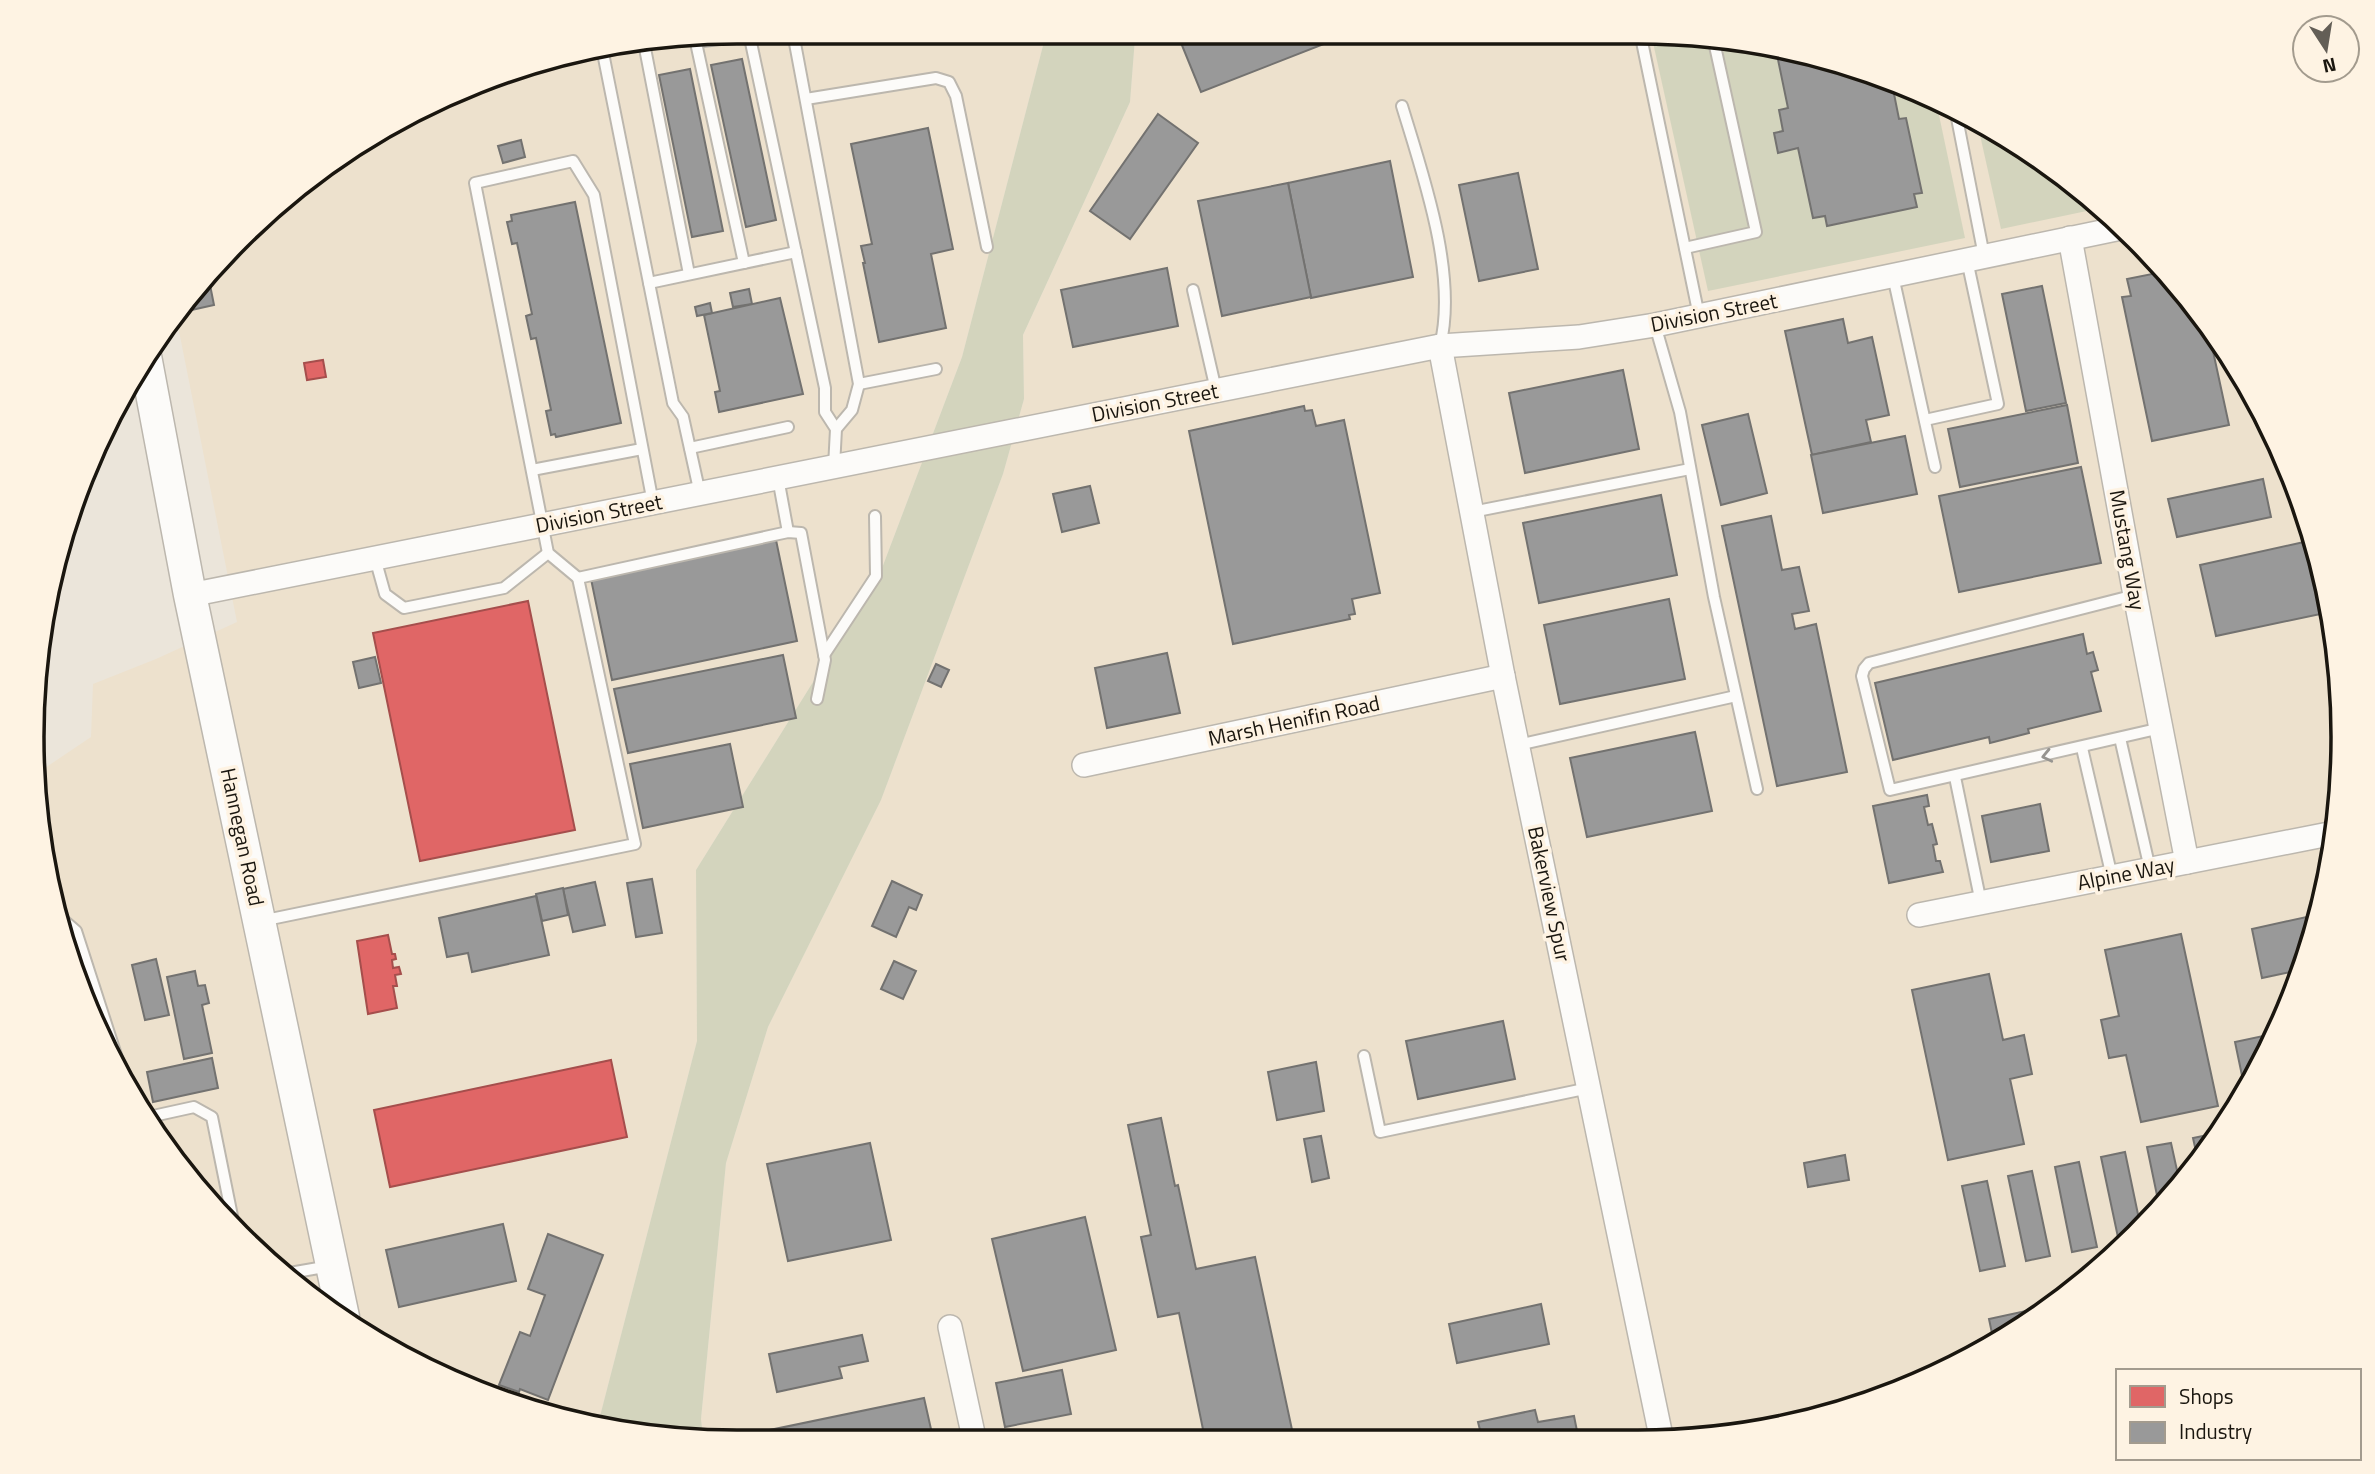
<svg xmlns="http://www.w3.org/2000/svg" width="2375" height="1474" viewBox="0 0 2375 1474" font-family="'Titillium Web',sans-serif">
<rect width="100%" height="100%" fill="#ebe5da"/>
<g fill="#ede1cd">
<polygon points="1730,37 1908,85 2068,178 2169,272 2249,385 2306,511 2338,645 2342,784 2319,920 2271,1049 2197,1167 2068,1296 1950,1370 1821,1418 1685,1441 703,1437 701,1419 726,1163 768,1027 881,800 1003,474 1024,399 1023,335 1130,102 1135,38"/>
<polygon points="645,38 1045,38 962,357 879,576 696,870 697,1041 598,1424 467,1389 307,1296 207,1202 151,1129 104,1049 56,920 37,829 36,774 91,737 93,684 156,659 237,622 175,311 178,307 272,207 345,151 511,69"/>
</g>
<g fill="#d3d4bd">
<polygon points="1730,37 1908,85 1936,101 1965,238 1708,291 1652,38"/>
<polygon points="1045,38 1135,38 1130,102 1023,335 1024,399 1003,474 881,800 768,1027 726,1163 701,1419 703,1437 645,1437 598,1424 697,1041 696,870 879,576 962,357"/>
<polygon points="1978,126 2068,178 2101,208 2001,229"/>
</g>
<g fill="#e06666" stroke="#a54e4c" stroke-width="2">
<polygon points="323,360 326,377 307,380 304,363"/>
<polygon points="528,601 575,830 420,861 373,633"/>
<polygon points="388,935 392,954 395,954 396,959 392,960 393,968 399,967 401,974 395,975 397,986 393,986 397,1008 368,1014 357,941"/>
<polygon points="611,1060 627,1137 390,1187 374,1110"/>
</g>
<g fill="#999" stroke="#737270" stroke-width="2">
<polygon points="1179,38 1339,38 1201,92"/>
<polygon points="1776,50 1896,82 1897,88 1893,89 1899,119 1906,118 1922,193 1914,194 1917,207 1827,226 1825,216 1813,218 1798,148 1778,153 1774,133 1783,131 1779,110 1788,108"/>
<polygon points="742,59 776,220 746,227 711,65"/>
<polygon points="690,69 723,231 692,237 659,75"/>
<polygon points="1158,114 1198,143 1130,239 1090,211"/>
<polygon points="928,128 953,249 931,254 946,328 879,342 863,263 865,263 861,246 872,244 851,144"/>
<polygon points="521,140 525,157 503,163 498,146"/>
<polygon points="1390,161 1413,277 1311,298 1288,183"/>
<polygon points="1518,173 1538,269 1479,281 1459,185"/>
<polygon points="1288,183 1311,297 1222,316 1198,201"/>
<polygon points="575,202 621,423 556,437 555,434 551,435 546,411 551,410 536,338 531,339 526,316 532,314 517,243 512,244 507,222 512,221 511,215"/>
<polygon points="1167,268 1178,326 1073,347 1061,290"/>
<polygon points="2167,271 2208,328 2229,425 2152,441 2122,297 2131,296 2127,279"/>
<polygon points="208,275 214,305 187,311 185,299"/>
<polygon points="2042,286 2066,403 2026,411 2002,294"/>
<polygon points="749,289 752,304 733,307 730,293"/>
<polygon points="780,298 803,394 719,412 715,392 720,391 704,315"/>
<polygon points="710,303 712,313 697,316 695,307"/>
<polygon points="1843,319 1848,343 1872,337 1889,415 1866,420 1871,442 1812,455 1785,331"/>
<polygon points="1623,370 1639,449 1525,473 1509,393"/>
<polygon points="2067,405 2078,463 1960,487 1948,429"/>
<polygon points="1304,406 1305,411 1312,410 1316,426 1344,420 1380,593 1352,599 1355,614 1349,615 1350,619 1233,644 1189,431"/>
<polygon points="1748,414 1767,493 1721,505 1702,425"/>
<polygon points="1905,436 1917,494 1823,513 1811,455"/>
<polygon points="2081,467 2101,563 1959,592 1939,496"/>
<polygon points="2263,479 2271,517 2177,537 2168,499"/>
<polygon points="1090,486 1099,523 1062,532 1053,494"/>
<polygon points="1661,495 1677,575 1539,603 1523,523"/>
<polygon points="1771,516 1782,570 1799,567 1809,611 1792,614 1795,629 1816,624 1847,772 1777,786 1722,526"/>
<polygon points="776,540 797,641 612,680 591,579"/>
<polygon points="2313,540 2330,612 2216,636 2200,565"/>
<polygon points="1669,599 1685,679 1560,704 1544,625"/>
<polygon points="2083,634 2087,654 2093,652 2098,670 2091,672 2101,711 2028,729 2029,733 1990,743 1989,737 1893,760 1875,683"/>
<polygon points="1167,653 1180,713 1107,728 1095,668"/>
<polygon points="783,655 796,718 628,753 614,689"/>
<polygon points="375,657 381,683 359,688 353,662"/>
<polygon points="936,664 949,670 941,687 928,681"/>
<polygon points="1695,732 1712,811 1587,837 1570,758"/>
<polygon points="730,744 743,807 643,828 630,764"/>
<polygon points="1927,795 1929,806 1924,807 1928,825 1932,824 1937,844 1933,845 1936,861 1940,861 1943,872 1889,883 1873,806"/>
<polygon points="2040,804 2049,851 1991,862 1982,816"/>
<polygon points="652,879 662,933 636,937 627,883"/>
<polygon points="892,881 922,895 916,910 909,907 896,937 872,926"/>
<polygon points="595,882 605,925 573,932 563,889"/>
<polygon points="563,888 568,915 542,921 536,894"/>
<polygon points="536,896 549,955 472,972 468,953 447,957 439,918"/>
<polygon points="2320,914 2300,970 2262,978 2252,929"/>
<polygon points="2181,934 2218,1106 2141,1122 2126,1055 2109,1058 2101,1020 2119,1016 2105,950"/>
<polygon points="156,959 169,1015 145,1020 132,965"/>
<polygon points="894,961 916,971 903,999 881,989"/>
<polygon points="195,971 198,986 205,985 209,1003 202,1005 212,1053 184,1059 167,977"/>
<polygon points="1989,974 2003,1040 2024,1035 2032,1074 2010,1079 2024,1144 1948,1160 1912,990"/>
<polygon points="1503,1021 1515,1079 1418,1099 1406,1041"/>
<polygon points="2277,1033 2271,1049 2245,1090 2235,1042"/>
<polygon points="212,1058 218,1088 153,1102 147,1072"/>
<polygon points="1316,1062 1324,1111 1277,1120 1268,1072"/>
<polygon points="1161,1118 1175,1186 1178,1185 1196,1269 1255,1257 1294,1439 1205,1439 1179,1313 1158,1317 1141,1237 1151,1235 1128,1125"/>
<polygon points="2217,1133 2218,1134 2199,1165 2193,1138"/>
<polygon points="1321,1136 1329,1178 1312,1182 1304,1139"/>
<polygon points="870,1143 891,1240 788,1261 767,1164"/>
<polygon points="2171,1143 2180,1184 2159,1205 2147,1147"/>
<polygon points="2125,1152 2140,1224 2123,1241 2119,1242 2101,1157"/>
<polygon points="1845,1155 1849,1180 1808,1187 1804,1163"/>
<polygon points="2079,1162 2097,1247 2072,1252 2055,1167"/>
<polygon points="2032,1171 2050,1256 2026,1261 2008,1176"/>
<polygon points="1987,1181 2005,1266 1980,1271 1962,1186"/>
<polygon points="1085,1217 1116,1350 1023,1371 992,1239"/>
<polygon points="503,1224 516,1281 399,1307 386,1250"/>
<polygon points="548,1234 603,1255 548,1400 520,1389 519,1392 499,1385 520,1332 530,1336 545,1295 528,1289"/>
<polygon points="1541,1304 1549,1344 1457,1363 1449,1324"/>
<polygon points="2054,1305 1994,1343 1989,1319"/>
<polygon points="862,1335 868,1361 839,1367 842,1378 777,1392 769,1354"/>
<polygon points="1062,1370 1071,1414 1005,1427 996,1383"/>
<polygon points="924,1398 933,1438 736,1437"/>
<polygon points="1535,1410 1538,1422 1574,1416 1579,1441 1453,1440 1481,1434 1478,1422"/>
</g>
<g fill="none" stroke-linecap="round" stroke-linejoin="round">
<g stroke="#bcb7ae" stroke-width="14">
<g id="service">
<polyline points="1641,37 1699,316"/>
<polyline points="643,38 689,274"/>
<polyline points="695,38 744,263"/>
<polyline points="750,38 825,388 825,412 836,429"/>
<polyline points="794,38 859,384 852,410 836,429 834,467"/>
<polyline points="696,42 726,38"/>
<polyline points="602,48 673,403 683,417 700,494"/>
<polyline points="806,99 936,78 949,82 956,96 987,247"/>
<path d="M1402,106C1423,175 1458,275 1440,346"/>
<polyline points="1956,113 1984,256"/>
<polyline points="1685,248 1756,232 1713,37"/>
<polyline points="1893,276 1935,467"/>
<polyline points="649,283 796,252"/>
<polyline points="1193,290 1216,390"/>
<polyline points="1655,325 1680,412 1714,597 1757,789"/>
<polyline points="859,384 936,369"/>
<polyline points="1925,420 1998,404 1967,260"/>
<polyline points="690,448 788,427"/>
<polyline points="532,470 642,449"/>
<polyline points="778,478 788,532"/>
<polyline points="1472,512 1690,469"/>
<polyline points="375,558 385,594 404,608 504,588 548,553"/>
<polyline points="578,578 548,553 475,183 573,161 594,195 653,503"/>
<polyline points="2135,595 1869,663 1864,669 1862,676 1890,790 2161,728"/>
<polyline points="824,655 876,576 875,516"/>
<polyline points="2120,738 2150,869"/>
<polyline points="1518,745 1736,696"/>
<polyline points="2082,748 2112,877"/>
<polyline points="1955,777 1981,903"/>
<polyline points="54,912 76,931 126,1086"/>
<polyline points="261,921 635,844 578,578 788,532 801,533 825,660 817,699"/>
<polyline points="1364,1056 1380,1132 1589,1088"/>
<polyline points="144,1118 194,1107 212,1117 234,1226"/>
<polyline points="284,1274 330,1266"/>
</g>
</g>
<g stroke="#bcb7ae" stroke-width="26">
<g id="minor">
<polyline points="2070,238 2135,595 2187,862"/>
<polyline points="1440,346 1503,676 1662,1441"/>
<polyline points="190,595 1440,346 1579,337 1655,325 2121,228"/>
<polyline points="1084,765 1503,676"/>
<polyline points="1919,915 2334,833"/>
<polyline points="950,1327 974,1438"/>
</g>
</g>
<g stroke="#bcb7ae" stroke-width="35">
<polyline id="secondary" points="145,356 190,595 343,1317"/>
</g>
<use href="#service" stroke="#fcfbf9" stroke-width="10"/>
<use href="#minor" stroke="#fcfbf9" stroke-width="23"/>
<use href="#secondary" stroke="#fcfbf9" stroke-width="32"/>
</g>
<defs><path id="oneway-chevron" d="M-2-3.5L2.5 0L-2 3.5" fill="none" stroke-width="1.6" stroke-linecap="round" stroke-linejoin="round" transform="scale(1.75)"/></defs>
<use stroke="#969490" href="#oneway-chevron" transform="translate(2047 756) rotate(167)"/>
<g text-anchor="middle" stroke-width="7" stroke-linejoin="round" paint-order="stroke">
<g font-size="21" fill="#1a160f" stroke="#fef3e3">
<text transform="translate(1714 313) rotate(-11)" y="7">Division Street</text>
<text transform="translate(1155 403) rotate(-11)" y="7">Division Street</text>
<text transform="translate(599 514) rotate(-11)" y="7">Division Street</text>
<text transform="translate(2127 550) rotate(80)" y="7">Mustang Way</text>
<text transform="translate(1294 721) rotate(-12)" y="7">Marsh Henifin Road</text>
<text transform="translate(242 837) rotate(78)" y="7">Hannegan Road</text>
<text transform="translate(2126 874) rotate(-11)" y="7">Alpine Way</text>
<text transform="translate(1549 894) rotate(78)" y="7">Bakerview Spur</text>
</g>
</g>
<path d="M0 0H2375V1474H0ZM737 44H1638A693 693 0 0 1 2331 737V737A693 693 0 0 1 1638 1430H737A693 693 0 0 1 44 737V737A693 693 0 0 1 737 44Z" fill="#fef3e3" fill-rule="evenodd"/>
<path fill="none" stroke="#1a160f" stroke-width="3.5" d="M737 44H1638A693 693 0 0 1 2331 737V737A693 693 0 0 1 1638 1430H737A693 693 0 0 1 44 737V737A693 693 0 0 1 737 44Z"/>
<rect x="2116" y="1369" width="245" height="91" fill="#fef3e3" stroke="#a39b8e" stroke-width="2"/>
<rect x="2130" y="1386" width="35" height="21" fill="#e06666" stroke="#a39b8e" stroke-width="2"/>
<text x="2179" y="1404" font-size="21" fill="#1a160f">Shops</text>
<rect x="2130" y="1422" width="35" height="21" fill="#999999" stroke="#a39b8e" stroke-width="2"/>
<text x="2179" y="1439" font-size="21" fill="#1a160f">Industry</text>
<g transform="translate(2326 49) rotate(168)"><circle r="33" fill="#fef3e3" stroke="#a39b8e" stroke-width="2"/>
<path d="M0-5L12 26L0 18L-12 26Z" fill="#635e56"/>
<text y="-10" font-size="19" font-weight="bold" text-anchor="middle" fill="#1a160f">N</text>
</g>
</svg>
